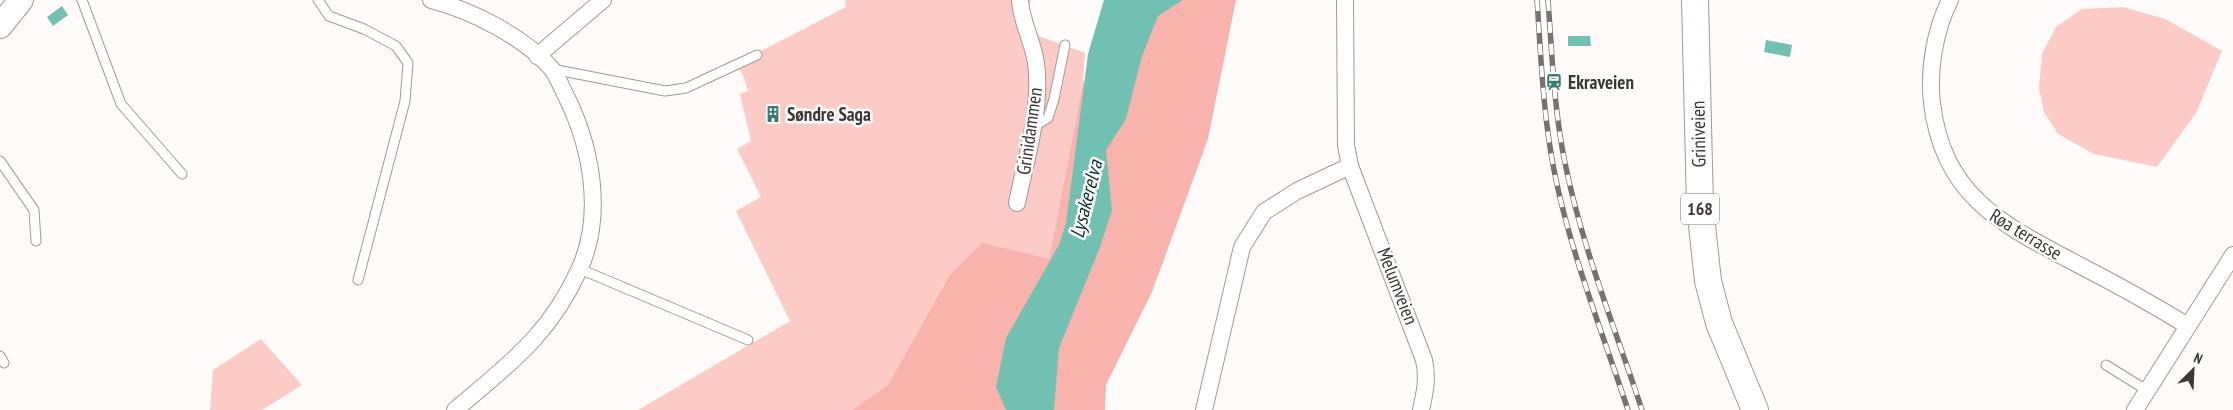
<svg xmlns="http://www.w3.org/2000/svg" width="2233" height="410" viewBox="0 0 2233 410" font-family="'PT Sans Narrow',sans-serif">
<rect width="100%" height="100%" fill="#fefbfa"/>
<g fill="#fccbc5">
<polygon points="845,0 1031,0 1023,26 1039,36 1085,53 1083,83 1049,259 949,276 888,385 852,410 638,410 790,321 736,211 761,197 737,149 751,141 740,94 748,91 743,75 736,64 846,7"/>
<polygon points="2123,7 2165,19 2222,51 2196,113 2157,167 2094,154 2058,134 2044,112 2039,88 2042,54 2056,27 2082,9"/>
<polygon points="261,339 302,385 262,410 210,410 213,370"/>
</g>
<polygon fill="#f8b4ac" points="1178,0 1236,0 1208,139 1152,292 1106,385 1105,410 852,410 888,385 949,276 982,243 1049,259 1083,83 1127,20"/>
<g fill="#72c0b1">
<polygon points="1104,0 1183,0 1158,16 1142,56 1126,119 1106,150 1112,210 1100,247 1059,348 1054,410 1006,410 996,387 1006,338 1059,245 1066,223 1088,54"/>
<polygon points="62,6 68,15 53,26 47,17"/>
<polygon points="1568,36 1590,36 1591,46 1568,46"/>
<polygon points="1766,40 1792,45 1790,57 1764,52"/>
</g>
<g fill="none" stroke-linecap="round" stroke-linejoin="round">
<g stroke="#a59795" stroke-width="11">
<g id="service">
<polyline points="82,0 121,104 182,174"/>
<polyline points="318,0 329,16 364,29 396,46 408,63 405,101 358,280"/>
<polyline points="552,69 665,91 686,88 757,55"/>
<polyline points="1033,127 1048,118 1054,99 1065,45"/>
<polyline points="0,161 34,210 36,241"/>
<polyline points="580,269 748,340"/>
<polyline points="0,356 4,363"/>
<polyline points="2106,365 2148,391"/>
</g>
</g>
<g stroke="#a59795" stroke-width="18">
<g id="minor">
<path d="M431,0C471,10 524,37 551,68C557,75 560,84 564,92C591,144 605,214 579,270C549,336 508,365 455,410"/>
<path d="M1950,0C1935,30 1928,70 1932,103C1943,197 2003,225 2079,265C2116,284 2152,304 2188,326"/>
<polyline points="537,56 603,0"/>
<path d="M1350,166L1424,360C1428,378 1425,392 1421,410"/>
<path d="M1017,203C1026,158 1042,109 1036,63C1033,42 1021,21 1020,0"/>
<polyline points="1204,410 1242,247 1264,212 1297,191 1350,166 1346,145 1345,0"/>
<polyline points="2135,410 2233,255"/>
</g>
</g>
<g stroke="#a59795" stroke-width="26">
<polyline id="secondary" points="0,26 21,0"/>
</g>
<g stroke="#a59795" stroke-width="28">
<polyline id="primary" points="1695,0 1700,207 1708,281 1719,323 1755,410"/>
</g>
<use href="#service" stroke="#fff" stroke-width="9"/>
<use href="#minor" stroke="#fff" stroke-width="16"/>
<use href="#secondary" stroke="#fff" stroke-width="24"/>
<use href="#primary" stroke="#fff" stroke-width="26"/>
<g stroke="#777271" stroke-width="5.5">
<g id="rail">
<path d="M1537,0C1541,57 1543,114 1554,170C1570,252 1602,331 1628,410"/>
<path d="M1548,0C1552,54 1554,110 1565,163C1582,247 1615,328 1642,410"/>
</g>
</g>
<use href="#rail" stroke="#fff" stroke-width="4" stroke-dasharray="11" stroke-linecap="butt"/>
</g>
<defs>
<g id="station-bare" transform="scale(1.35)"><path d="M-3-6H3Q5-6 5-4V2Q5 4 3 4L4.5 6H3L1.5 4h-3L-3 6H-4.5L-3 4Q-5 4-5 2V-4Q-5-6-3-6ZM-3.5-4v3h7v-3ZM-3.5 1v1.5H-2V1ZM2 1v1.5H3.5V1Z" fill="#397d70" stroke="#fff" stroke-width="2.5" paint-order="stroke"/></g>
<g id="building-bare" transform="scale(1.35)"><path d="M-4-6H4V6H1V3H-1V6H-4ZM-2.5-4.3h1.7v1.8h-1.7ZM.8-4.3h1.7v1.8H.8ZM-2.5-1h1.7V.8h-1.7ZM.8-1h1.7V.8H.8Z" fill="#397d70" stroke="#fff" stroke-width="2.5" paint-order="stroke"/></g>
</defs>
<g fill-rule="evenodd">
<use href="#station-bare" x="1554" y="82"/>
<use href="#building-bare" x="773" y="114"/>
</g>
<g text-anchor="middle" stroke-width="5" stroke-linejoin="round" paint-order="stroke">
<rect fill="#fff" stroke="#767272" stroke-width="1" x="1681" y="193.5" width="38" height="31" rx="4"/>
<g font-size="18" font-weight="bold" fill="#3c3635">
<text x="1700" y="215">168</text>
</g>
<g font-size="19" font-weight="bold" fill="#3c3635" stroke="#fff" text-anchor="start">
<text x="1568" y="89">Ekraveien</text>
<text x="787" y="121">Søndre Saga</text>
</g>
<g font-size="19" fill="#3c3635" stroke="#fff">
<text transform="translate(1029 131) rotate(-82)" y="7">Grinidammen</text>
<text transform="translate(1698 134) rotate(-91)" y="7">Griniveien</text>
<text transform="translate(2026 234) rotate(31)" y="7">Røa terrasse</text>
<text transform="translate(1398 286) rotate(69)" y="7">Melumveien</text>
</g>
<g font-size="20" font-style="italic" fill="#0a312b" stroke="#fff">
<text transform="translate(1086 199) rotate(-76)" y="7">Lysakerelva</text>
</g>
</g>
<g transform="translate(2193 370) rotate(24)" stroke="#ffffff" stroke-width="4" paint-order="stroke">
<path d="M0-4L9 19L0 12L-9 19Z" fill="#3c3635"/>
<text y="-8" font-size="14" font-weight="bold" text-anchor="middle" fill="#3c3635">N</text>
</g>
</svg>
